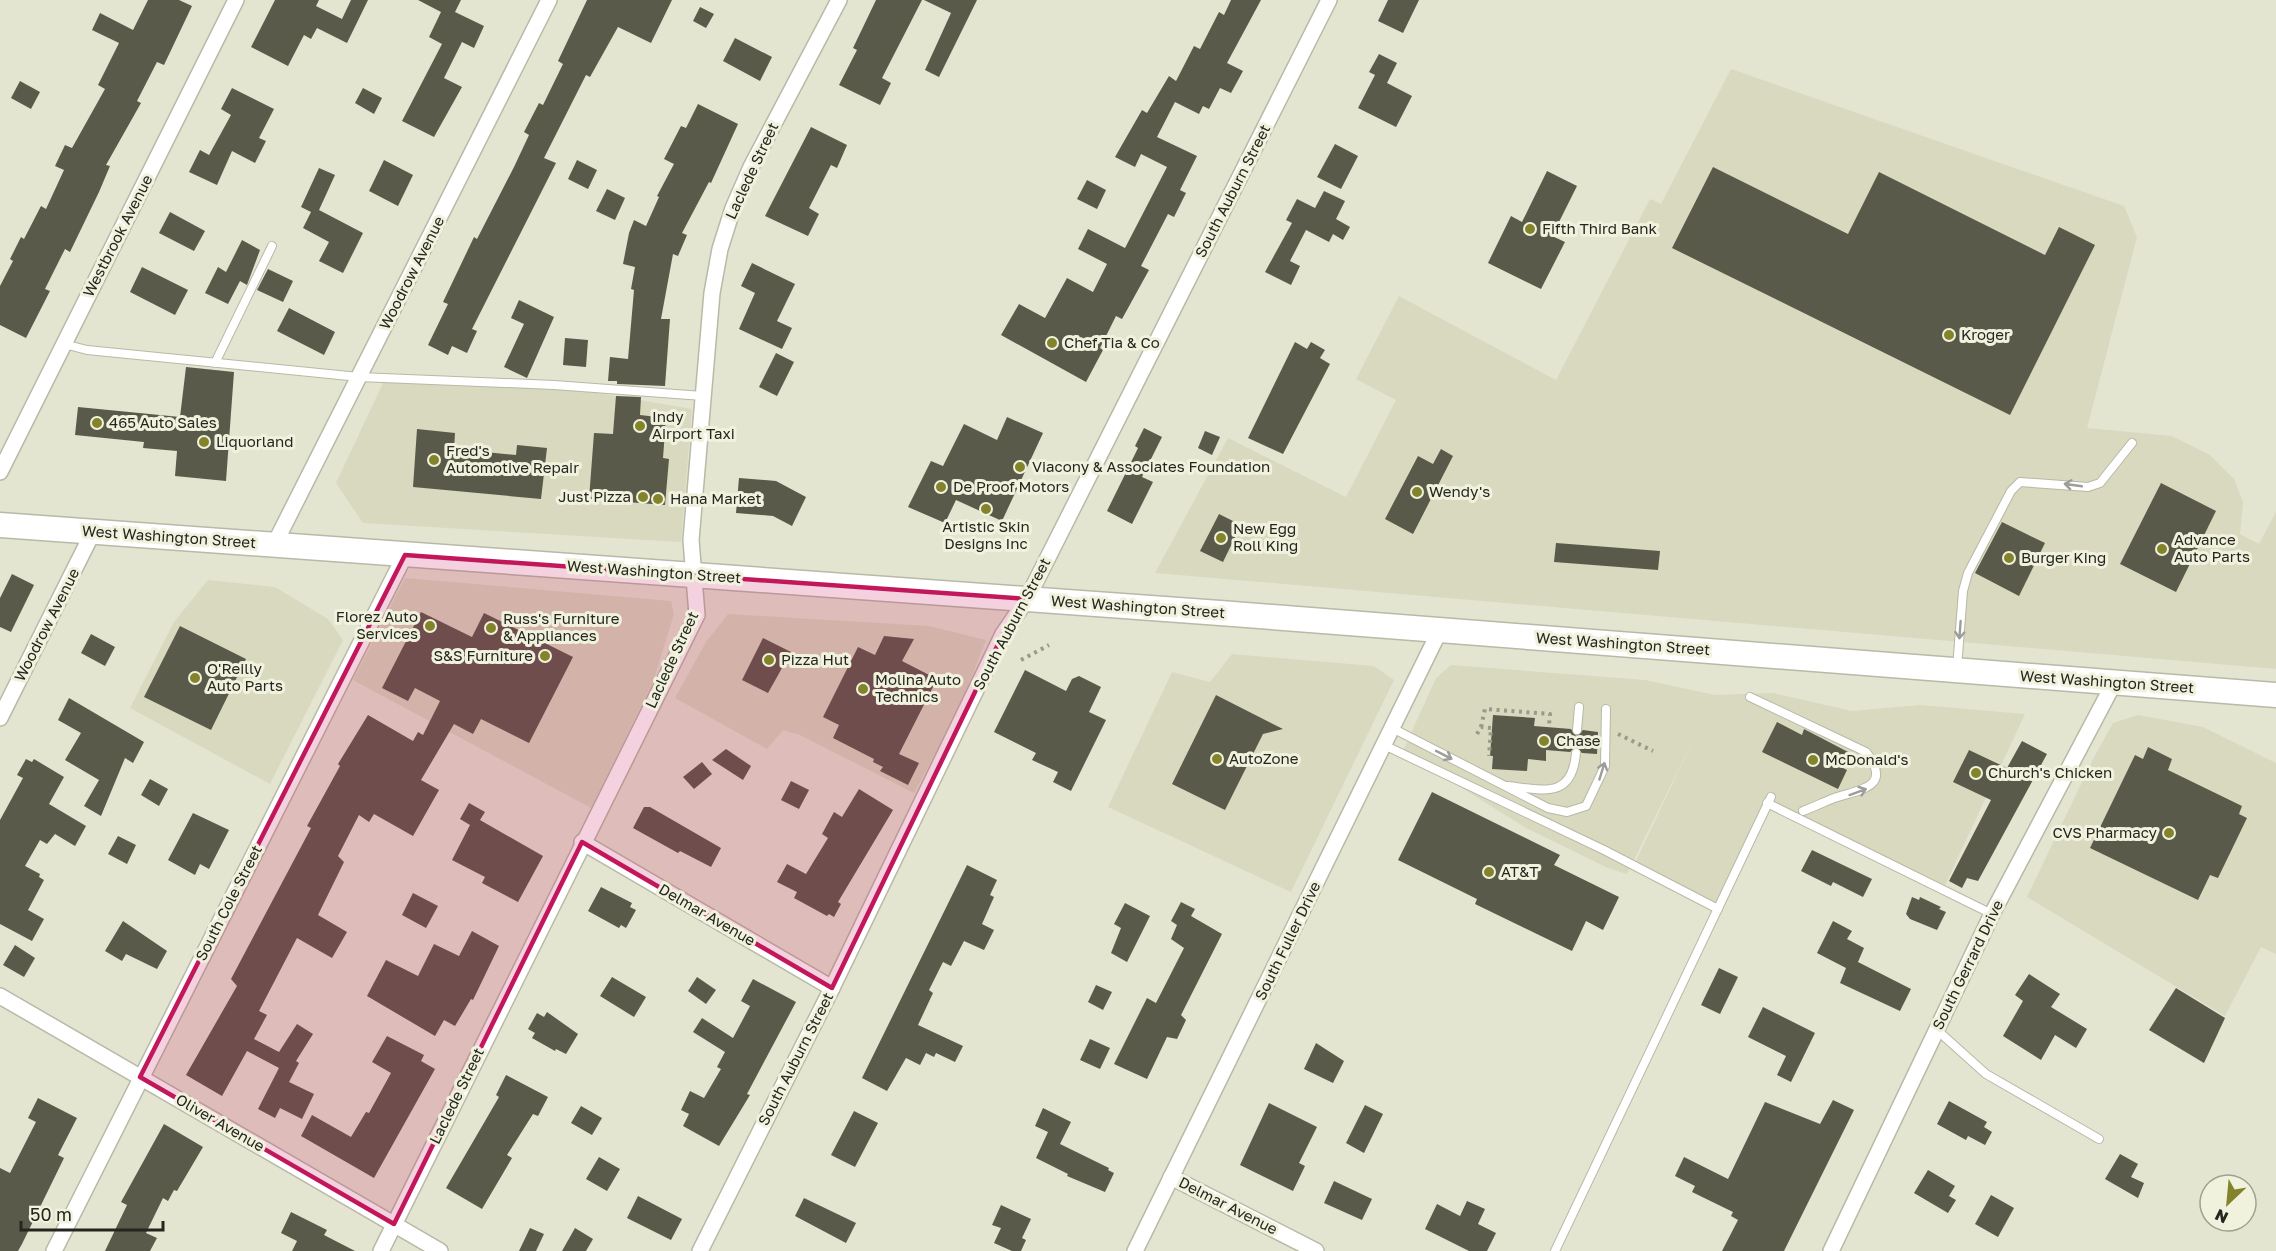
<svg xmlns="http://www.w3.org/2000/svg" width="2276" height="1251" viewBox="0 0 2276 1251" font-family="'Golos Text',sans-serif">
<rect width="100%" height="100%" fill="#e4e5d1"/>
<g fill="#d8d9bf">
<polygon points="1731,69 2124,206 2137,237 2087,428 2172,436 2210,455 2234,479 2243,502 2240,534 2259,544 2276,512 2276,669 1155,573 1228,438 1346,497 1396,400 1356,379 1399,296 1556,380 1650,199 1661,204"/>
<polygon points="384,381 581,390 692,409 681,542 363,523 336,483"/>
<polygon points="405,578 671,601 674,614 653,682 591,808 353,680"/>
<polygon points="208,580 275,587 328,619 343,640 270,784 130,708 174,622"/>
<polygon points="728,614 929,626 986,640 960,707 914,793 800,735 783,730 767,749 675,698 706,642"/>
<polygon points="1232,654 1374,666 1394,680 1291,892 1108,807 1172,672 1210,682"/>
<polygon points="1451,665 1645,680 1715,695 1773,693 1852,711 1920,705 2025,714 1945,885 1766,799 1715,911 1632,869 1695,736 1627,874 1608,868 1526,828 1403,751 1436,678"/>
<polygon points="2138,715 2203,727 2276,763 2276,954 2261,947 2225,1016 2027,897 2093,759 2113,723"/>
</g>
<g fill="#595a49">
<polygon points="148,0 179,0 192,6 164,65 157,62 137,101 141,103 106,165 110,166 99,192 70,252 65,249 45,289 50,291 26,338 0,325 0,286 13,261 10,259 21,237 24,239 41,206 46,209 64,170 55,166 65,145 72,148 105,89 98,85 119,43 92,30 100,13 133,30"/>
<polygon points="275,0 319,0 316,6 342,19 351,0 368,0 347,43 317,28 311,39 304,35 288,66 251,47"/>
<polygon points="418,0 461,0 455,12 484,26 474,48 462,42 444,78 462,87 434,137 402,121 442,44 429,37 441,12"/>
<polygon points="587,0 672,0 651,43 618,27 590,77 586,75 544,158 556,163 472,329 477,331 467,353 452,346 448,355 428,345 448,304 443,302 474,237 477,239 514,167 529,135 524,132 539,103 543,105 563,64 558,61"/>
<polygon points="876,0 922,0 882,78 891,83 880,105 839,85 857,50 853,48"/>
<polygon points="924,0 977,0 939,77 925,70 951,13"/>
<polygon points="1231,0 1261,0 1227,63 1243,71 1231,93 1220,88 1209,109 1203,106 1199,114 1175,102 1157,137 1197,156 1180,190 1186,193 1174,217 1168,214 1141,266 1149,270 1122,319 1116,316 1100,348 1103,350 1086,382 1001,335 1019,304 1045,318 1067,278 1093,292 1107,264 1078,249 1088,229 1125,248 1167,167 1141,154 1135,167 1115,157 1142,110 1147,113 1169,76 1176,81 1194,46 1200,49 1219,12 1224,15"/>
<polygon points="1388,0 1419,0 1403,33 1378,21"/>
<polygon points="700,7 714,14 706,28 693,21"/>
<polygon points="735,38 772,57 760,81 723,61"/>
<polygon points="1379,54 1397,63 1387,83 1412,96 1396,127 1358,108 1375,75 1369,72"/>
<polygon points="20,81 40,92 31,109 11,98"/>
<polygon points="232,88 274,109 259,138 266,141 255,163 232,151 217,185 189,172 200,150 209,155 231,115 221,109"/>
<polygon points="363,88 382,98 374,114 355,103"/>
<polygon points="698,104 738,124 711,183 709,182 682,233 687,235 678,256 673,254 661,319 670,319 665,386 617,384 617,381 608,381 610,357 628,359 634,290 631,289 635,267 623,264 629,233 634,220 646,226 659,197 657,196 674,164 664,159 681,126 686,128"/>
<polygon points="811,127 847,145 837,168 831,165 809,208 819,214 808,236 765,216"/>
<polygon points="1335,144 1358,156 1341,189 1317,177"/>
<polygon points="384,160 413,175 398,206 369,191"/>
<polygon points="577,160 597,170 588,189 568,179"/>
<polygon points="1713,167 1848,234 1879,172 2045,255 2059,227 2095,245 2010,415 1672,248"/>
<polygon points="319,168 335,175 319,210 363,233 343,273 319,261 329,242 303,228 311,212 301,207"/>
<polygon points="1547,171 1577,186 1552,236 1565,242 1541,289 1488,263 1511,216 1522,222"/>
<polygon points="1087,180 1106,190 1097,209 1077,199"/>
<polygon points="607,189 625,198 615,220 596,211"/>
<polygon points="1324,191 1345,201 1336,219 1350,227 1343,240 1333,234 1329,242 1306,230 1290,261 1300,266 1291,285 1265,272 1292,223 1286,220 1297,199 1315,208"/>
<polygon points="170,212 205,231 194,251 159,233"/>
<polygon points="242,240 260,250 247,285 240,281 228,304 205,293 218,267 226,272"/>
<polygon points="752,263 795,284 777,321 792,328 782,349 739,329 755,293 741,286"/>
<polygon points="142,267 188,290 175,315 130,292"/>
<polygon points="268,269 293,281 283,302 257,290"/>
<polygon points="519,300 554,317 527,378 504,367 524,324 511,318"/>
<polygon points="289,308 335,332 324,355 277,331"/>
<polygon points="565,338 588,340 586,367 563,365"/>
<polygon points="1295,342 1307,349 1311,342 1325,350 1320,358 1330,364 1283,454 1248,438"/>
<polygon points="776,353 794,362 777,396 759,387"/>
<polygon points="186,367 234,372 226,481 175,476 177,451 143,448 144,442 75,435 78,407 180,417"/>
<polygon points="616,396 641,397 640,415 666,418 663,458 669,459 665,505 589,499 594,433 613,434"/>
<polygon points="1007,417 1043,433 1002,521 956,500 945,523 908,507 931,461 943,466 964,424 997,440"/>
<polygon points="1144,428 1162,437 1142,477 1153,482 1132,524 1107,511 1138,448 1135,446"/>
<polygon points="417,429 455,433 454,449 516,455 517,445 547,448 541,499 413,487"/>
<polygon points="1205,431 1220,437 1212,455 1198,448"/>
<polygon points="1441,449 1453,456 1413,534 1385,519 1418,456 1433,464"/>
<polygon points="739,478 776,481 806,497 792,526 773,516 736,513"/>
<polygon points="2161,483 2216,511 2176,592 2120,564"/>
<polygon points="1219,514 1241,525 1223,562 1200,551"/>
<polygon points="2002,522 2045,543 2019,596 1975,573"/>
<polygon points="1556,543 1660,551 1658,570 1554,562"/>
<polygon points="12,574 34,585 11,632 0,627 0,598"/>
<polygon points="421,612 472,637 484,613 573,657 529,743 481,719 473,734 454,724 421,780 439,790 413,836 374,814 369,822 359,815 338,856 344,862 318,915 347,932 332,958 297,938 259,1011 267,1015 254,1039 279,1052 297,1024 313,1034 296,1061 299,1063 289,1082 314,1094 302,1119 280,1108 275,1118 258,1109 279,1068 247,1051 222,1096 186,1075 237,986 231,979 311,828 307,826 340,766 338,764 368,715 413,741 418,732 423,735 440,701 415,688 408,701 382,688"/>
<polygon points="180,626 246,659 211,730 144,697"/>
<polygon points="91,634 115,647 105,666 81,653"/>
<polygon points="884,636 914,639 902,661 937,679 899,754 919,763 908,785 880,771 883,767 873,762 874,759 833,738 839,725 823,717 858,647 875,655"/>
<polygon points="763,638 791,652 768,693 742,680"/>
<polygon points="1025,670 1066,691 1072,679 1079,676 1101,687 1089,712 1106,720 1071,791 1053,782 1058,772 1032,760 1036,753 994,732"/>
<polygon points="1216,695 1283,729 1263,734 1225,810 1172,784"/>
<polygon points="69,698 144,742 133,763 125,758 101,816 84,806 99,780 65,760 81,733 58,720"/>
<polygon points="1493,715 1535,718 1534,726 1571,729 1576,736 1583,730 1598,732 1597,754 1582,753 1576,747 1570,752 1546,750 1546,761 1528,759 1527,771 1492,769 1493,756 1490,756"/>
<polygon points="1777,722 1802,735 1804,729 1850,753 1843,768 1847,770 1838,789 1762,752"/>
<polygon points="2022,741 2047,754 1978,881 1967,878 1962,888 1949,881 1991,800 1953,782 1969,750 2007,768"/>
<polygon points="2148,747 2172,759 2168,770 2242,806 2239,814 2247,818 2218,878 2210,875 2198,900 2090,848 2135,755 2143,759"/>
<polygon points="726,749 751,766 743,780 712,760"/>
<polygon points="26,759 32,762 34,759 64,777 49,804 86,826 75,846 55,834 47,844 40,840 25,866 40,874 39,877 44,880 28,910 44,919 32,941 0,924 0,820 23,778 17,775"/>
<polygon points="702,762 712,774 694,789 683,777"/>
<polygon points="150,779 168,789 159,806 141,795"/>
<polygon points="791,781 809,790 799,809 781,800"/>
<polygon points="859,789 893,810 838,902 841,904 834,917 829,914 827,916 794,898 797,892 777,882 787,864 806,874 828,838 822,834 834,812 842,817"/>
<polygon points="1432,792 1560,855 1554,865 1619,897 1603,930 1586,921 1572,951 1475,904 1477,899 1398,860"/>
<polygon points="469,803 485,812 480,820 543,856 518,902 482,883 485,877 452,860 470,825 460,819"/>
<polygon points="644,807 650,807 721,848 711,867 680,851 678,853 633,828"/>
<polygon points="193,813 229,830 209,869 200,864 195,875 168,860"/>
<polygon points="118,836 136,845 127,864 108,854"/>
<polygon points="1812,850 1872,879 1863,897 1833,882 1831,886 1801,871"/>
<polygon points="967,865 997,880 990,895 994,897 982,924 994,930 984,950 964,941 951,966 943,962 929,990 933,993 918,1025 963,1046 955,1062 936,1053 934,1057 926,1053 920,1065 906,1058 887,1091 862,1078"/>
<polygon points="601,887 632,903 630,907 636,910 626,928 621,925 619,928 588,911"/>
<polygon points="413,893 438,906 426,928 402,915"/>
<polygon points="1912,897 1919,900 1920,897 1941,907 1939,909 1946,912 1937,930 1910,919 1906,914"/>
<polygon points="1181,902 1195,909 1191,916 1222,934 1181,1015 1186,1020 1177,1039 1167,1037 1147,1079 1114,1064 1147,998 1156,1003 1184,948 1171,939 1177,925 1171,921"/>
<polygon points="1125,903 1150,916 1127,962 1111,953 1121,928 1114,924"/>
<polygon points="123,921 167,951 157,969 126,954 122,961 105,951"/>
<polygon points="1833,921 1852,931 1847,939 1864,948 1858,962 1911,989 1900,1011 1840,983 1846,968 1817,953"/>
<polygon points="472,931 499,946 473,1000 471,999 455,1026 444,1020 435,1036 367,996 386,960 418,976 434,944 459,956"/>
<polygon points="15,945 35,958 24,977 3,965"/>
<polygon points="1719,968 1738,977 1720,1014 1701,1005"/>
<polygon points="2029,974 2060,994 2051,1007 2087,1029 2076,1048 2055,1035 2041,1060 2003,1036 2023,1001 2015,995"/>
<polygon points="612,977 646,997 634,1017 600,996"/>
<polygon points="697,977 716,990 706,1004 688,991"/>
<polygon points="753,979 796,1002 747,1094 750,1095 719,1146 683,1126 689,1114 681,1110 690,1091 704,1098 721,1069 717,1067 725,1052 693,1032 702,1018 733,1038 750,1006 741,1001"/>
<polygon points="1096,985 1112,992 1103,1010 1088,1002"/>
<polygon points="2176,988 2225,1018 2204,1063 2149,1030"/>
<polygon points="1763,1007 1815,1033 1791,1082 1777,1075 1786,1056 1748,1037"/>
<polygon points="547,1012 578,1034 566,1054 556,1049 555,1051 532,1038 535,1033 528,1029 537,1013 544,1017"/>
<polygon points="387,1036 424,1055 421,1061 435,1069 374,1178 301,1136 312,1115 351,1137 366,1112 369,1113 391,1073 372,1062"/>
<polygon points="1090,1039 1110,1048 1100,1069 1080,1060"/>
<polygon points="1316,1043 1344,1061 1333,1083 1304,1069"/>
<polygon points="506,1075 548,1097 538,1116 533,1114 507,1155 512,1158 482,1209 446,1188 499,1097 496,1095"/>
<polygon points="38,1098 77,1118 58,1155 64,1158 22,1244 18,1251 0,1251 0,1168 10,1173 36,1122 28,1118"/>
<polygon points="1833,1100 1854,1110 1784,1251 1722,1251 1738,1220 1731,1216 1733,1212 1692,1192 1695,1186 1675,1176 1684,1157 1728,1179 1765,1102 1820,1124"/>
<polygon points="1949,1101 1987,1122 1984,1127 1992,1132 1985,1145 1968,1136 1966,1140 1937,1124"/>
<polygon points="1269,1103 1317,1127 1299,1163 1305,1166 1293,1191 1240,1165"/>
<polygon points="1365,1105 1383,1114 1364,1153 1346,1143"/>
<polygon points="581,1106 602,1118 592,1135 571,1123"/>
<polygon points="1043,1108 1071,1122 1060,1144 1109,1168 1108,1170 1114,1173 1105,1192 1067,1176 1068,1174 1036,1158 1048,1132 1035,1126"/>
<polygon points="854,1111 878,1123 855,1167 831,1155"/>
<polygon points="164,1124 203,1147 177,1191 174,1190 168,1201 163,1198 146,1233 157,1238 150,1251 105,1251 127,1205 121,1202"/>
<polygon points="2120,1154 2138,1164 2131,1177 2144,1183 2138,1198 2105,1179"/>
<polygon points="599,1157 620,1169 607,1191 586,1179"/>
<polygon points="1928,1170 1955,1186 1949,1196 1956,1200 1948,1213 1914,1193"/>
<polygon points="1334,1181 1372,1199 1362,1220 1324,1203"/>
<polygon points="1991,1195 2014,1208 1998,1237 1975,1224"/>
<polygon points="638,1196 682,1219 671,1240 627,1218"/>
<polygon points="804,1198 856,1223 846,1243 795,1216"/>
<polygon points="1467,1201 1485,1209 1478,1224 1496,1233 1487,1251 1469,1251 1425,1229 1437,1204 1460,1216"/>
<polygon points="1001,1205 1031,1219 1022,1238 1026,1240 1021,1251 1012,1251 994,1243 1001,1228 992,1225"/>
<polygon points="291,1212 327,1230 324,1235 355,1251 292,1251 297,1241 281,1233"/>
<polygon points="530,1228 544,1234 536,1251 519,1251"/>
<polygon points="575,1228 593,1239 586,1251 562,1251"/>
</g>
<g fill="none" stroke-linecap="round" stroke-linejoin="round">
<g stroke="#b8b9a6" stroke-width="10">
<g id="service">
<polyline points="64,344 87,350 359,377 554,385 703,396"/>
<polyline points="215,363 272,246"/>
<polyline points="1957,668 1963,591 1968,573 2011,491 2020,482 2088,487 2100,483 2132,443"/>
<path d="M1750,697L1866,752C1894,788 1858,790 1834,798C1824,802 1814,807 1803,811"/>
<polyline points="1392,728 1548,808 1567,812 1586,806 1605,766 1606,709"/>
<polyline points="1577,730 1579,707"/>
<polyline points="1384,745 1604,850 1718,909"/>
<path d="M1508,786C1544,790 1572,799 1576,753"/>
<polyline points="1767,803 1992,914"/>
<polyline points="1937,1030 1986,1074 2099,1139"/>
<polyline points="1555,1251 1771,797"/>
</g>
</g>
<g stroke="#b8b9a6" stroke-width="18">
<g id="minor">
<polyline points="0,472 236,0"/>
<polyline points="274,545 549,0"/>
<polyline points="0,718 93,532"/>
<polyline points="582,842 832,988"/>
<polyline points="0,996 440,1251"/>
<polyline points="1171,1177 1316,1251"/>
<polyline points="54,1251 405,555"/>
<polyline points="381,1251 697,615 691,540 712,293 720,249 733,208 751,167 839,0"/>
<polyline points="700,1251 832,988 1003,634 1027,599 1329,0"/>
<polyline points="1135,1251 1440,630"/>
<polyline points="1831,1251 1992,914 2114,683"/>
</g>
</g>
<g stroke="#b8b9a6" stroke-width="27">
<polyline id="primary" points="0,525 1220,613 2276,695"/>
</g>
<g stroke="#999a8b" stroke-width="4" stroke-dasharray="3 4.5" stroke-linecap="butt">
<polyline points="1021,660 1049,645"/>
<polyline points="1481,727 1485,709 1550,714 1549,725"/>
<polyline points="1477,734 1481,727 1491,728 1489,756"/>
<polyline points="1618,734 1653,751"/>
</g>
<use href="#service" stroke="#fff" stroke-width="8"/>
<use href="#minor" stroke="#fff" stroke-width="15"/>
<use href="#primary" stroke="#fff" stroke-width="24"/>
</g>
<defs><path id="oneway-shaft" d="M-6 0H5M1.5-3L5.5 0L1.5 3" fill="none" stroke-width="1.6" stroke-linecap="round" stroke-linejoin="round" transform="scale(1.5)"/></defs>
<g stroke="#9d9d9a">
<use href="#oneway-shaft" transform="translate(2073 485) rotate(-172)"/>
<use href="#oneway-shaft" transform="translate(1960 630) rotate(94)"/>
<use href="#oneway-shaft" transform="translate(1444 755) rotate(27)"/>
<use href="#oneway-shaft" transform="translate(1602 771) rotate(-73)"/>
<use href="#oneway-shaft" transform="translate(1858 792) rotate(-20)"/>
</g>
<path fill="#c2185b" fill-opacity="0.2" stroke="#c2185b" stroke-width="4.5" stroke-linejoin="round" d="M405,555L1027,599L1003,634L832,988L582,842L394,1224L140,1077Z"/>
<g fill="#83832c" stroke="#f1f2de" stroke-width="2">
<circle cx="1530" cy="229" r="6"/>
<circle cx="1949" cy="335" r="6"/>
<circle cx="1052" cy="343" r="6"/>
<circle cx="97" cy="423" r="6"/>
<circle cx="640" cy="426" r="6"/>
<circle cx="204" cy="442" r="6"/>
<circle cx="434" cy="460" r="6"/>
<circle cx="1020" cy="467" r="6"/>
<circle cx="941" cy="487" r="6"/>
<circle cx="1417" cy="492" r="6"/>
<circle cx="643" cy="497" r="6"/>
<circle cx="658" cy="499" r="6"/>
<circle cx="986" cy="509" r="6"/>
<circle cx="1221" cy="538" r="6"/>
<circle cx="2162" cy="549" r="6"/>
<circle cx="2009" cy="558" r="6"/>
<circle cx="430" cy="626" r="6"/>
<circle cx="491" cy="628" r="6"/>
<circle cx="545" cy="656" r="6"/>
<circle cx="769" cy="660" r="6"/>
<circle cx="195" cy="678" r="6"/>
<circle cx="863" cy="689" r="6"/>
<circle cx="1544" cy="741" r="6"/>
<circle cx="1217" cy="759" r="6"/>
<circle cx="1813" cy="760" r="6"/>
<circle cx="1976" cy="773" r="6"/>
<circle cx="2169" cy="833" r="6"/>
<circle cx="1489" cy="872" r="6"/>
</g>
<g text-anchor="middle" stroke-width="6" stroke-linejoin="round" paint-order="stroke">
<g font-size="15" fill="#25261e" stroke="#f1f2de">
<text transform="translate(752 171) rotate(-65)" y="5">Laclede Street</text>
<text transform="translate(1233 191) rotate(-63)" y="5">South Auburn Street</text>
<text transform="translate(118 236) rotate(-63)" y="5">Westbrook Avenue</text>
<text transform="translate(412 273) rotate(-63)" y="5">Woodrow Avenue</text>
<text transform="translate(169 537) rotate(4)" y="5">West Washington Street</text>
<text transform="translate(654 572) rotate(4)" y="5">West Washington Street</text>
<text transform="translate(1138 607) rotate(4)" y="5">West Washington Street</text>
<text transform="translate(1012 624) rotate(-62)" y="5">South Auburn Street</text>
<text transform="translate(47 625) rotate(-63)" y="5">Woodrow Avenue</text>
<text transform="translate(1623 644) rotate(4)" y="5">West Washington Street</text>
<text transform="translate(672 660) rotate(-65)" y="5">Laclede Street</text>
<text transform="translate(2107 682) rotate(4)" y="5">West Washington Street</text>
<text transform="translate(229 903) rotate(-63)" y="5">South Cole Street</text>
<text transform="translate(707 915) rotate(30)" y="5">Delmar Avenue</text>
<text transform="translate(1288 941) rotate(-64)" y="5">South Fuller Drive</text>
<text transform="translate(1968 965) rotate(-64)" y="5">South Gerrard Drive</text>
<text transform="translate(796 1059) rotate(-63)" y="5">South Auburn Street</text>
<text transform="translate(457 1096) rotate(-64)" y="5">Laclede Street</text>
<text transform="translate(220 1123) rotate(30)" y="5">Oliver Avenue</text>
<text transform="translate(1228 1206) rotate(27)" y="5">Delmar Avenue</text>
</g>
<g font-size="15" fill="#25261e" stroke="#f1f2de" text-anchor="start">
<text x="1542" y="234">Fifth Third Bank</text>
<text x="1961" y="340">Kroger</text>
<text x="1064" y="348">Chef Tia &amp; Co</text>
<text x="652" y="422">Indy<tspan x="652" dy="17">Airport Taxi</tspan></text>
<text x="109" y="428">465 Auto Sales</text>
<text x="216" y="447">Liquorland</text>
<text x="446" y="456">Fred's<tspan x="446" dy="17">Automotive Repair</tspan></text>
<text x="1032" y="472">Viacony &amp; Associates Foundation</text>
<text x="953" y="492">De Proof Motors</text>
<text x="1429" y="497">Wendy's</text>
<text x="631" y="502" text-anchor="end">Just Pizza</text>
<text x="670" y="504">Hana Market</text>
<text x="986" y="532" text-anchor="middle">Artistic Skin<tspan x="986" dy="17">Designs Inc</tspan></text>
<text x="1233" y="534">New Egg<tspan x="1233" dy="17">Roll King</tspan></text>
<text x="2174" y="545">Advance<tspan x="2174" dy="17">Auto Parts</tspan></text>
<text x="2021" y="563">Burger King</text>
<text x="418" y="622" text-anchor="end">Florez Auto<tspan x="418" dy="17">Services</tspan></text>
<text x="503" y="624">Russ's Furniture<tspan x="503" dy="17">&amp; Appliances</tspan></text>
<text x="533" y="661" text-anchor="end">S&amp;S Furniture</text>
<text x="781" y="665">Pizza Hut</text>
<text x="207" y="674">O'Reilly<tspan x="207" dy="17">Auto Parts</tspan></text>
<text x="875" y="685">Molina Auto<tspan x="875" dy="17">Technics</tspan></text>
<text x="1556" y="746">Chase</text>
<text x="1229" y="764">AutoZone</text>
<text x="1825" y="765">McDonald's</text>
<text x="1988" y="778">Church's Chicken</text>
<text x="2157" y="838" text-anchor="end">CVS Pharmacy</text>
<text x="1501" y="877">AT&amp;T</text>
</g>
</g>
<g transform="translate(2228 1203) rotate(206)"><circle r="28" fill="#f1f2de" stroke="#9fa091" stroke-width="1.5"/>
<path d="M0-4.5L10 22L0 15L-10 22Z" fill="#83832c"/>
<text y="-9" font-size="16" font-weight="bold" text-anchor="middle" fill="#25261e">N</text>
</g>
<path d="M21 1221v9h142v-9" fill="none" stroke="#25261e" stroke-width="3"/>
<text x="30" y="1221" font-size="18" fill="#25261e" stroke="#f1f2de" stroke-width="4.5" paint-order="stroke">50 m</text>
</svg>
